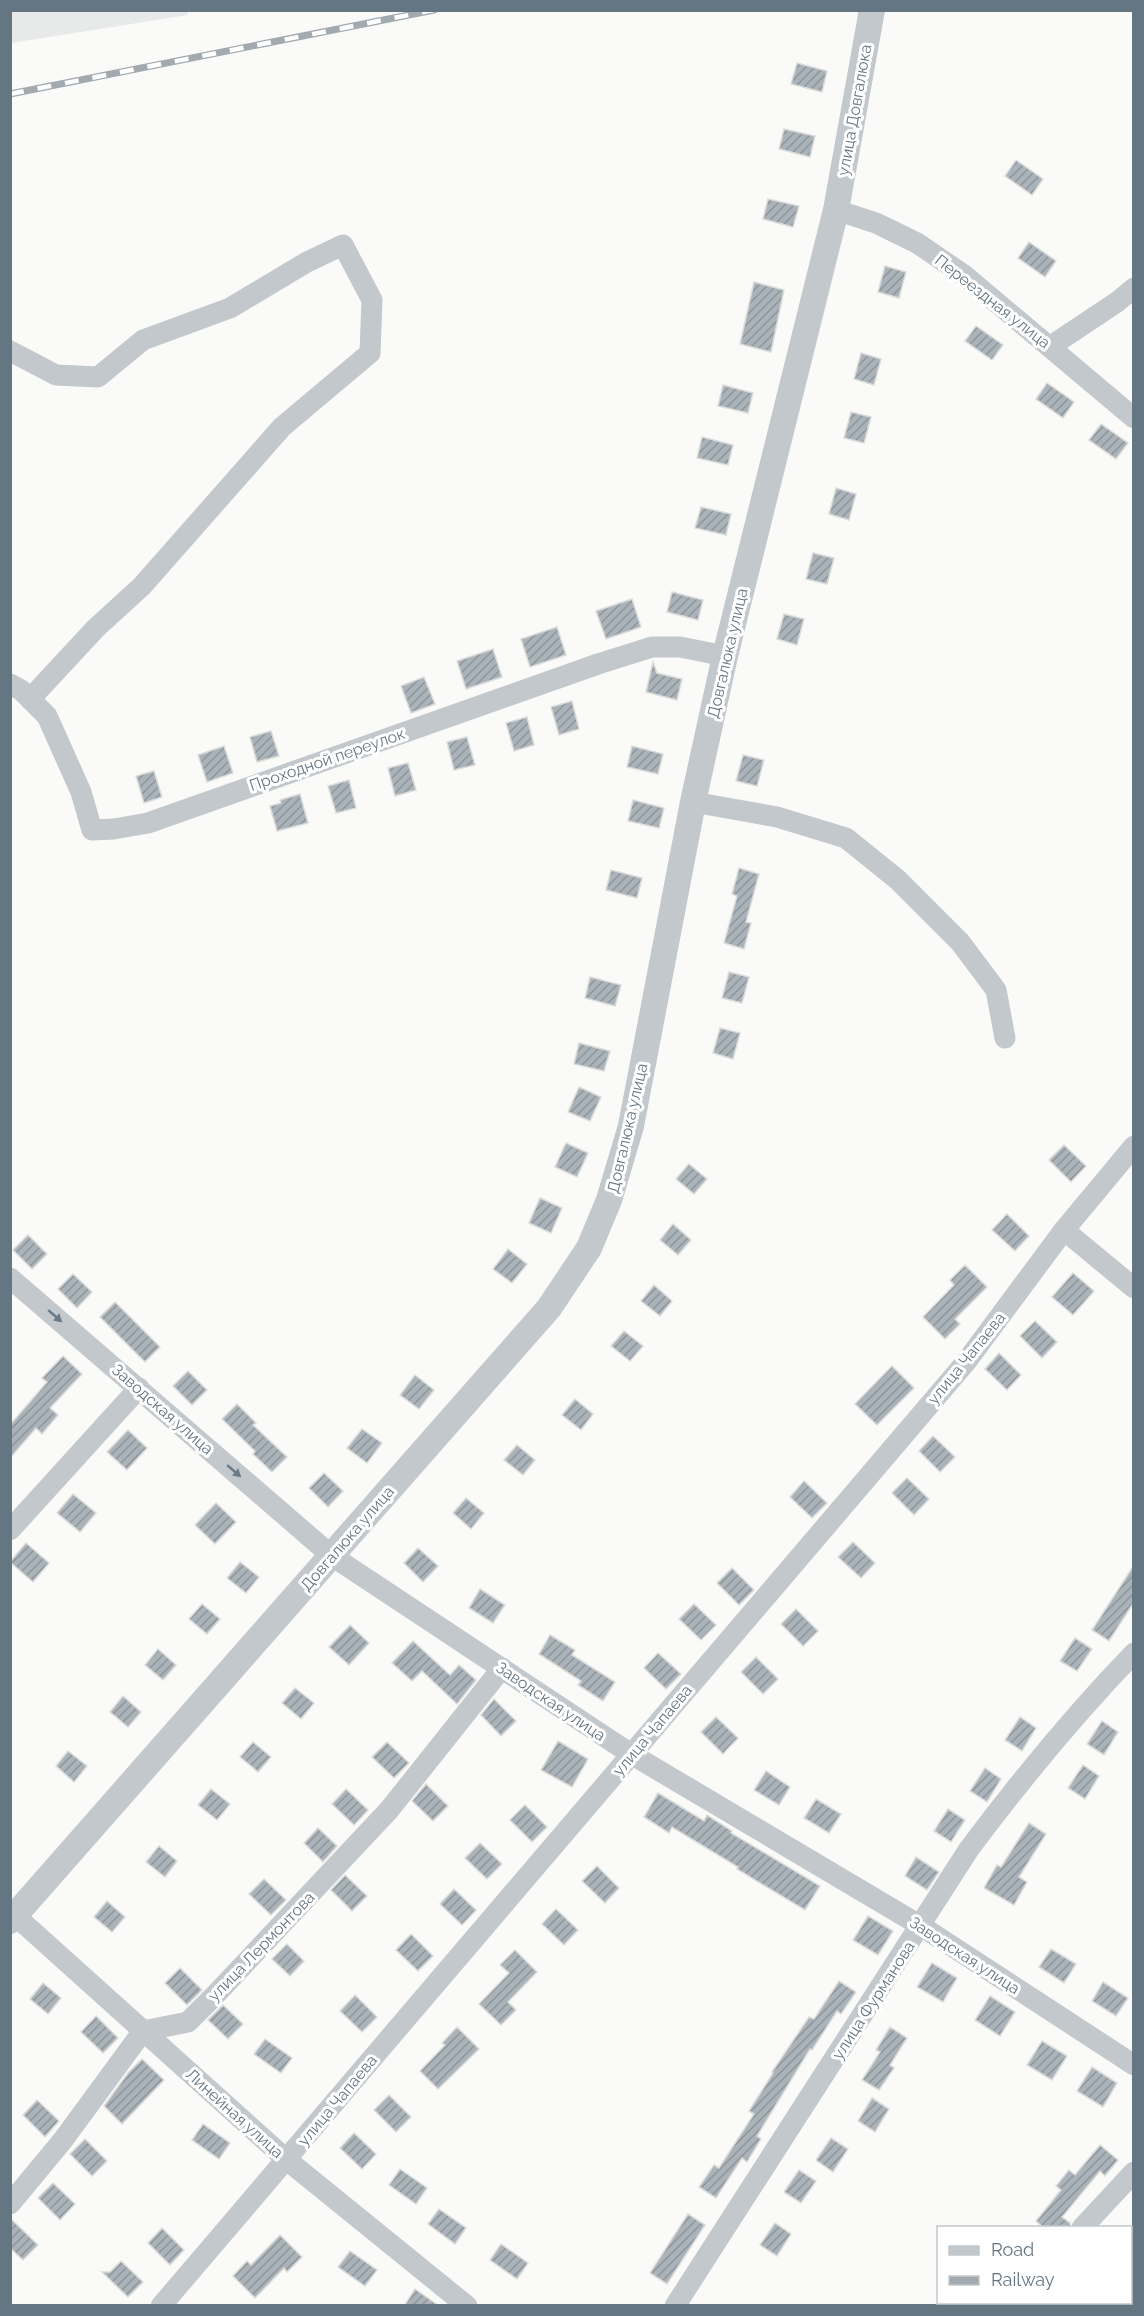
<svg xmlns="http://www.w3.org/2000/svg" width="1144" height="2316" viewBox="0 0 1144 2316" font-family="Raleway,sans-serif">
<defs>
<pattern id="building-hatch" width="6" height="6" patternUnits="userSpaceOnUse" patternTransform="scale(1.5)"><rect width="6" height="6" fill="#aab3b9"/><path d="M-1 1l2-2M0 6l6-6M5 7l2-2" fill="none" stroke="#8e969c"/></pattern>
</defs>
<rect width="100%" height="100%" fill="#fafaf8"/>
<polygon fill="#e8e9e9" points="187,10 188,15 11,43 11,11"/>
<g fill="url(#building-hatch)" stroke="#dcdcda" stroke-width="1.5">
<polygon points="797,63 827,71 822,92 791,84"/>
<polygon points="784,129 815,136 810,157 779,149"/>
<polygon points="1016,160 1043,179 1032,195 1005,176"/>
<polygon points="768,199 799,206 793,227 763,219"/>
<polygon points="1029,242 1056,261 1045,277 1018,258"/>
<polygon points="885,266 906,272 899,298 878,292"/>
<polygon points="754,282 784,290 771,352 740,344"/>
<polygon points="976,326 1003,345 992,360 965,341"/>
<polygon points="861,353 881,359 874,385 854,379"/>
<polygon points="1047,383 1074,402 1063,418 1036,399"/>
<polygon points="723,385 753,393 748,413 718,406"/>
<polygon points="851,412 871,417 864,443 844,438"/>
<polygon points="1101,424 1128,443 1116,459 1089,440"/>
<polygon points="702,437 733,445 728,465 697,458"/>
<polygon points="836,488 856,494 849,520 829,514"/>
<polygon points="701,507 731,514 726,535 695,528"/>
<polygon points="813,553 834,558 827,584 806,579"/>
<polygon points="672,592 703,600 698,620 667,612"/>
<polygon points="632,599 641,627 606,639 596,611"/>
<polygon points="784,614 804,619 797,645 777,639"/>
<polygon points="557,627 566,655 530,667 521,639"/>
<polygon points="493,649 502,677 466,689 457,661"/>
<polygon points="653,662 657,673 682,679 677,700 646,692"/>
<polygon points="424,677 435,704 411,713 401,686"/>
<polygon points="572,701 579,729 559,735 551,707"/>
<polygon points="527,717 534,745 514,751 506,723"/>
<polygon points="271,731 279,756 257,762 250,737"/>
<polygon points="467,737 475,765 454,770 447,742"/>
<polygon points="224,746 233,773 207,782 198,755"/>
<polygon points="632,746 663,754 658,774 627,767"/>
<polygon points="743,755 764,760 757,786 736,781"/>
<polygon points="408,763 416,790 395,796 388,768"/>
<polygon points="154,771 162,797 144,803 136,776"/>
<polygon points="349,780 356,808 336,813 328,786"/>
<polygon points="300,794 308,823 277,831 270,806 281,803 280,800"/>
<polygon points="633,800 664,808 659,828 628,821"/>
<polygon points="739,868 759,874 746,922 751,923 744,949 724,943 737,896 732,894"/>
<polygon points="611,870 642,878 637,898 606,890"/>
<polygon points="729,972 749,977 742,1003 722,998"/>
<polygon points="590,977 621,985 615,1006 585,998"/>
<polygon points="720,1028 740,1033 733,1059 713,1053"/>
<polygon points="579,1043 610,1051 604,1071 574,1064"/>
<polygon points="579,1087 601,1097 590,1121 568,1112"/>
<polygon points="566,1143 588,1153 577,1177 555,1167"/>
<polygon points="1064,1145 1086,1166 1071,1182 1049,1160"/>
<polygon points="689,1164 707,1179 694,1194 676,1179"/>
<polygon points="540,1198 562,1208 551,1233 529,1223"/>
<polygon points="1007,1214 1029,1236 1015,1251 992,1230"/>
<polygon points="673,1224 691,1240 678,1255 660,1240"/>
<polygon points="28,1235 47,1254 32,1269 13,1250"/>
<polygon points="508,1249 527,1264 512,1283 493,1269"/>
<polygon points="965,1265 987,1287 955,1319 960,1324 945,1339 923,1317 954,1285 950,1280"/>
<polygon points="1073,1273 1094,1291 1073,1315 1052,1297"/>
<polygon points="73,1274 92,1292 77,1308 58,1289"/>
<polygon points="654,1285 672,1301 660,1316 641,1301"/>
<polygon points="115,1302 160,1347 145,1362 100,1317"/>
<polygon points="1035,1321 1057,1342 1042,1358 1020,1336"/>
<polygon points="624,1331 643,1346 630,1361 611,1346"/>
<polygon points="999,1353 1021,1375 1007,1390 985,1369"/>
<polygon points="63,1356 82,1374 50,1408 58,1415 42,1434 36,1428 10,1458 10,1425 47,1382 42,1378"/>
<polygon points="892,1366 914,1388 877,1425 855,1404"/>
<polygon points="188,1371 207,1390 192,1405 173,1386"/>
<polygon points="415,1375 434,1390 419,1409 400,1395"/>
<polygon points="575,1399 593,1414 581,1430 562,1415"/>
<polygon points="237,1404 256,1423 253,1425 287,1457 272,1472 253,1454 255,1451 222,1419"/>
<polygon points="362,1429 382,1443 367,1463 347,1448"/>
<polygon points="128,1430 147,1448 127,1470 107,1452"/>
<polygon points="933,1436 955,1457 940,1472 919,1451"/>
<polygon points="517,1445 535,1460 523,1475 504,1460"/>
<polygon points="324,1473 343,1491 328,1507 309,1488"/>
<polygon points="907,1478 929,1499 914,1515 892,1493"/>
<polygon points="804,1481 827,1503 812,1518 790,1497"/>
<polygon points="73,1494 96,1513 80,1532 57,1513"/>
<polygon points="466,1498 484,1513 471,1529 453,1513"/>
<polygon points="216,1503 236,1522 215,1544 195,1525"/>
<polygon points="853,1542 875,1563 861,1578 838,1557"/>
<polygon points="26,1543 49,1563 33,1582 10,1562"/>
<polygon points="418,1548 438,1566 423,1582 404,1563"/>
<polygon points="240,1562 259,1577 246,1593 227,1578"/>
<polygon points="1134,1565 1134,1602 1109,1641 1092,1630"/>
<polygon points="732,1568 754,1590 739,1605 717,1583"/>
<polygon points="480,1589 505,1605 493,1623 469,1608"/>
<polygon points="202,1604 220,1619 207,1634 189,1619"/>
<polygon points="694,1604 716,1625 701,1640 679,1619"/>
<polygon points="796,1609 818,1631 803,1646 781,1624"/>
<polygon points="350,1625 369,1643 349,1665 329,1647"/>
<polygon points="550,1635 575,1650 572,1655 615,1682 603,1701 578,1685 581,1681 539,1654"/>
<polygon points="1075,1638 1092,1649 1077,1671 1060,1661"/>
<polygon points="413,1641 450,1675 459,1665 476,1680 457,1704 422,1671 412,1681 392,1663"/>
<polygon points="158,1649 176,1665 163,1680 145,1665"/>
<polygon points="658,1653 681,1674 666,1689 644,1668"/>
<polygon points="756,1657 778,1679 763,1694 741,1672"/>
<polygon points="295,1688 314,1703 301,1719 282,1703"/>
<polygon points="123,1696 141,1712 128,1727 110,1712"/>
<polygon points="494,1699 516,1721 501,1736 481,1715"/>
<polygon points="716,1717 738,1738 723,1754 701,1732"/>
<polygon points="1020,1717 1036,1728 1022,1751 1005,1740"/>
<polygon points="1102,1721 1118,1732 1104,1755 1087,1744"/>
<polygon points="558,1741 588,1759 572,1787 541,1770"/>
<polygon points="253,1742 271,1757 258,1772 240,1757"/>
<polygon points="387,1742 409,1763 394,1778 372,1757"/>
<polygon points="68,1751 87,1766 74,1782 56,1766"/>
<polygon points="1083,1765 1099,1776 1085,1799 1068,1788"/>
<polygon points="985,1768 1001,1779 987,1802 970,1791"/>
<polygon points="766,1771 790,1787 779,1805 754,1790"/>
<polygon points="426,1784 448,1806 433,1821 412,1801"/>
<polygon points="211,1789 230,1804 217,1820 198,1805"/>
<polygon points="346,1789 368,1810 354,1825 332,1804"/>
<polygon points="658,1793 704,1821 707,1815 732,1831 731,1833 820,1886 805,1910 737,1869 738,1867 672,1827 669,1833 644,1817"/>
<polygon points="816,1799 841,1814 829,1833 804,1818"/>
<polygon points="525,1805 547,1827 532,1842 510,1820"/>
<polygon points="948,1809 965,1820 951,1842 934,1831"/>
<polygon points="1029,1823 1046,1834 1019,1877 1027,1882 1014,1905 984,1888 997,1865 1001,1867"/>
<polygon points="318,1828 337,1846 323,1862 304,1843"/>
<polygon points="480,1843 502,1864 487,1879 465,1858"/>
<polygon points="159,1846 177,1861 165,1877 146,1862"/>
<polygon points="916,1857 939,1872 927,1890 905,1876"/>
<polygon points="597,1866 619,1888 605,1903 582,1881"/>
<polygon points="345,1875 367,1896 352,1911 331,1890"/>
<polygon points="264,1879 286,1900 271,1915 249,1894"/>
<polygon points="454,1889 476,1910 462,1925 440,1904"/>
<polygon points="107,1901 125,1917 112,1932 94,1917"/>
<polygon points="556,1909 578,1930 564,1945 542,1924"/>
<polygon points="868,1916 893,1931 878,1955 853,1940"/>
<polygon points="411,1934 433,1956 418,1971 396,1950"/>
<polygon points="287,1944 304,1961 290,1976 272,1959"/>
<polygon points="1051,1949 1076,1964 1064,1983 1039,1967"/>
<polygon points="515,1950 537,1972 508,2002 516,2010 501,2025 479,2004 509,1973 500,1965"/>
<polygon points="932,1963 957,1978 943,2002 917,1987"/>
<polygon points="180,1968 202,1990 187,2005 165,1983"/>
<polygon points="839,1981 856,1992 841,2014 837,2011 812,2050 810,2049 757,2136 761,2139 747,2162 742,2158 716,2198 699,2187 714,2165 719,2168 754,2114 749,2111 773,2073 772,2072 809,2017 814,2019"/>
<polygon points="1103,1982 1128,1998 1116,2016 1092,2001"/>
<polygon points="43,1983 61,1998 48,2014 30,1999"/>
<polygon points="355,1995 377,2017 362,2032 340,2011"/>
<polygon points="990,1996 1015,2012 1000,2036 975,2020"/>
<polygon points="223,2005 243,2024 228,2039 208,2020"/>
<polygon points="96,2016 118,2038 103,2053 81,2032"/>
<polygon points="457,2027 479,2049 438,2089 420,2071 445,2045 442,2043"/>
<polygon points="890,2027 907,2038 890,2065 894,2068 879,2090 862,2080 880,2052 876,2050"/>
<polygon points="265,2039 292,2058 281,2073 254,2054"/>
<polygon points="1042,2041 1067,2056 1052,2080 1027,2065"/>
<polygon points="142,2059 164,2080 122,2124 104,2106 128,2073"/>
<polygon points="1092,2067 1117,2083 1103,2107 1077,2091"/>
<polygon points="389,2095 411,2117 396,2132 374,2110"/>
<polygon points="872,2098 889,2109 875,2132 858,2121"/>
<polygon points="37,2100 59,2121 45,2137 23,2115"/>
<polygon points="203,2124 230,2143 219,2159 192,2140"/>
<polygon points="354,2133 376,2154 362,2169 340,2148"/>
<polygon points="831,2138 848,2149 833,2172 816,2160"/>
<polygon points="85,2139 107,2161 92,2176 70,2154"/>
<polygon points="1100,2145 1118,2160 1105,2176 1100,2171 1062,2217 1070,2223 1070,2228 1044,2228 1036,2221 1061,2190 1056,2186 1069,2170 1075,2175"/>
<polygon points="400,2169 427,2188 416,2204 389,2185"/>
<polygon points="799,2170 816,2181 801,2203 784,2192"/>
<polygon points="53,2183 75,2204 60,2220 38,2198"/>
<polygon points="439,2209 466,2228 455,2244 428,2224"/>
<polygon points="688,2214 705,2225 667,2284 650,2273"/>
<polygon points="10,2218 38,2245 23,2260 10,2248"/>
<polygon points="775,2223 791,2234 777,2256 760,2245"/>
<polygon points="162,2228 184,2250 170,2265 148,2243"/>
<polygon points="280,2235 302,2257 287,2272 284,2268 255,2298 233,2276 247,2261 251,2265"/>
<polygon points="501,2244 528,2263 517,2279 490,2260"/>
<polygon points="350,2251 377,2270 365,2286 338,2267"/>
<polygon points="121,2261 143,2282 128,2297 102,2272 110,2272"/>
<polygon points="415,2289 439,2306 404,2306"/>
</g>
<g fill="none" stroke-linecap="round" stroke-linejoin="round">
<g stroke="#c3c8cc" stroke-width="21">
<polyline points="836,210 876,223 917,243 964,275 1134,418"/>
<polyline points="1051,346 1117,302 1134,288"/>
<polyline points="10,351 56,375 98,377 143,340 230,308 307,262 343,245 372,300 370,353 282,427 142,586 96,628 30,699"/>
<polyline points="10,684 21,690 47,716 81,792 92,830 114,829 148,823 598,664 652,647 680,647 725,656"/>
<polyline points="693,802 777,817 846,838 898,880 960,942 996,990 1005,1038"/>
<polyline points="1064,1230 1134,1288"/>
<polyline points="10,1278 332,1556 631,1754 921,1926 1134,2065"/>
<polyline points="10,1530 139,1388"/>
<polyline points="10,1911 287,2160 467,2306"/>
<polyline points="10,2204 63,2140 143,2031 188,2022 218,1992 389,1810 502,1668"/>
<polyline points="1082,2228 1134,2172"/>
<polyline points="161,2306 966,1362 1064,1230 1134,1146"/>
<path d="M675,2306L969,1849C1020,1781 1074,1715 1134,1653"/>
<polyline points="1009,2306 1012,2302"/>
</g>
<polyline stroke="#c3c8cc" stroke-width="26" points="10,1921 549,1308 589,1248 609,1200 631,1126 693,802 725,656 836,210 872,10"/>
<g stroke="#a2aab0" stroke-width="7">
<polyline id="rail" points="10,94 434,10"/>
</g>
<use href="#rail" stroke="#fff" stroke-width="4.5" stroke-dasharray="14" stroke-linecap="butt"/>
</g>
<defs><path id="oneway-solid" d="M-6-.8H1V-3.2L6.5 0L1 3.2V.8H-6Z" transform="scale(1.5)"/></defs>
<g fill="#6a7a87">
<use href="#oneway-solid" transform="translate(55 1316) rotate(41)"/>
<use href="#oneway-solid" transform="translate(234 1471) rotate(41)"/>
</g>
<g text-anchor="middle" stroke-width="6" stroke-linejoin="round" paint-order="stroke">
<g font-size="16" fill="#657683" stroke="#fff">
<text transform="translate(854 110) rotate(-80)" y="6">улица Довгалюка</text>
<text transform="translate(993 301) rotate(38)" y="6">Переездная улица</text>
<text transform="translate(727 653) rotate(-77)" y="6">Довгалюка улица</text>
<text transform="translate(327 759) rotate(-19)" y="6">Проходной переулок</text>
<text transform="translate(627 1128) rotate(-77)" y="6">Довгалюка улица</text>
<text transform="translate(966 1358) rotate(-51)" y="6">улица Чапаева</text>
<text transform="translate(163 1409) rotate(41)" y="6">Заводская улица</text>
<text transform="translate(347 1538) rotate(-49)" y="6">Довгалюка улица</text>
<text transform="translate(551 1701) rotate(34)" y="6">Заводская улица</text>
<text transform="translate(652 1730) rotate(-50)" y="6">улица Чапаева</text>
<text transform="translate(261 1946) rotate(-46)" y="6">улица Лермонтова</text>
<text transform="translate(965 1955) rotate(33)" y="6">Заводская улица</text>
<text transform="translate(873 2000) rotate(-57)" y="6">улица Фурманова</text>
<text transform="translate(337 2100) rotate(-50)" y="6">улица Чапаева</text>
<text transform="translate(235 2113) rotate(42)" y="6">Линейная улица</text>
</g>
</g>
<rect width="1144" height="2316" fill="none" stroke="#657683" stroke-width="24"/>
<rect x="937" y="2226" width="195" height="78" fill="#ffffff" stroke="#c1c8cd" stroke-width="1.5"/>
<rect x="949" y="2246" width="30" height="9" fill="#c3c8cc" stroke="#c1c8cd" stroke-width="1.5"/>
<text x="991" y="2256" font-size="18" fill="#657683">Road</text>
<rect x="949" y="2276" width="30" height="9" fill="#a2aab0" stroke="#c1c8cd" stroke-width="1.5"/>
<text x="991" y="2286" font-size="18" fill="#657683">Railway</text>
</svg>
